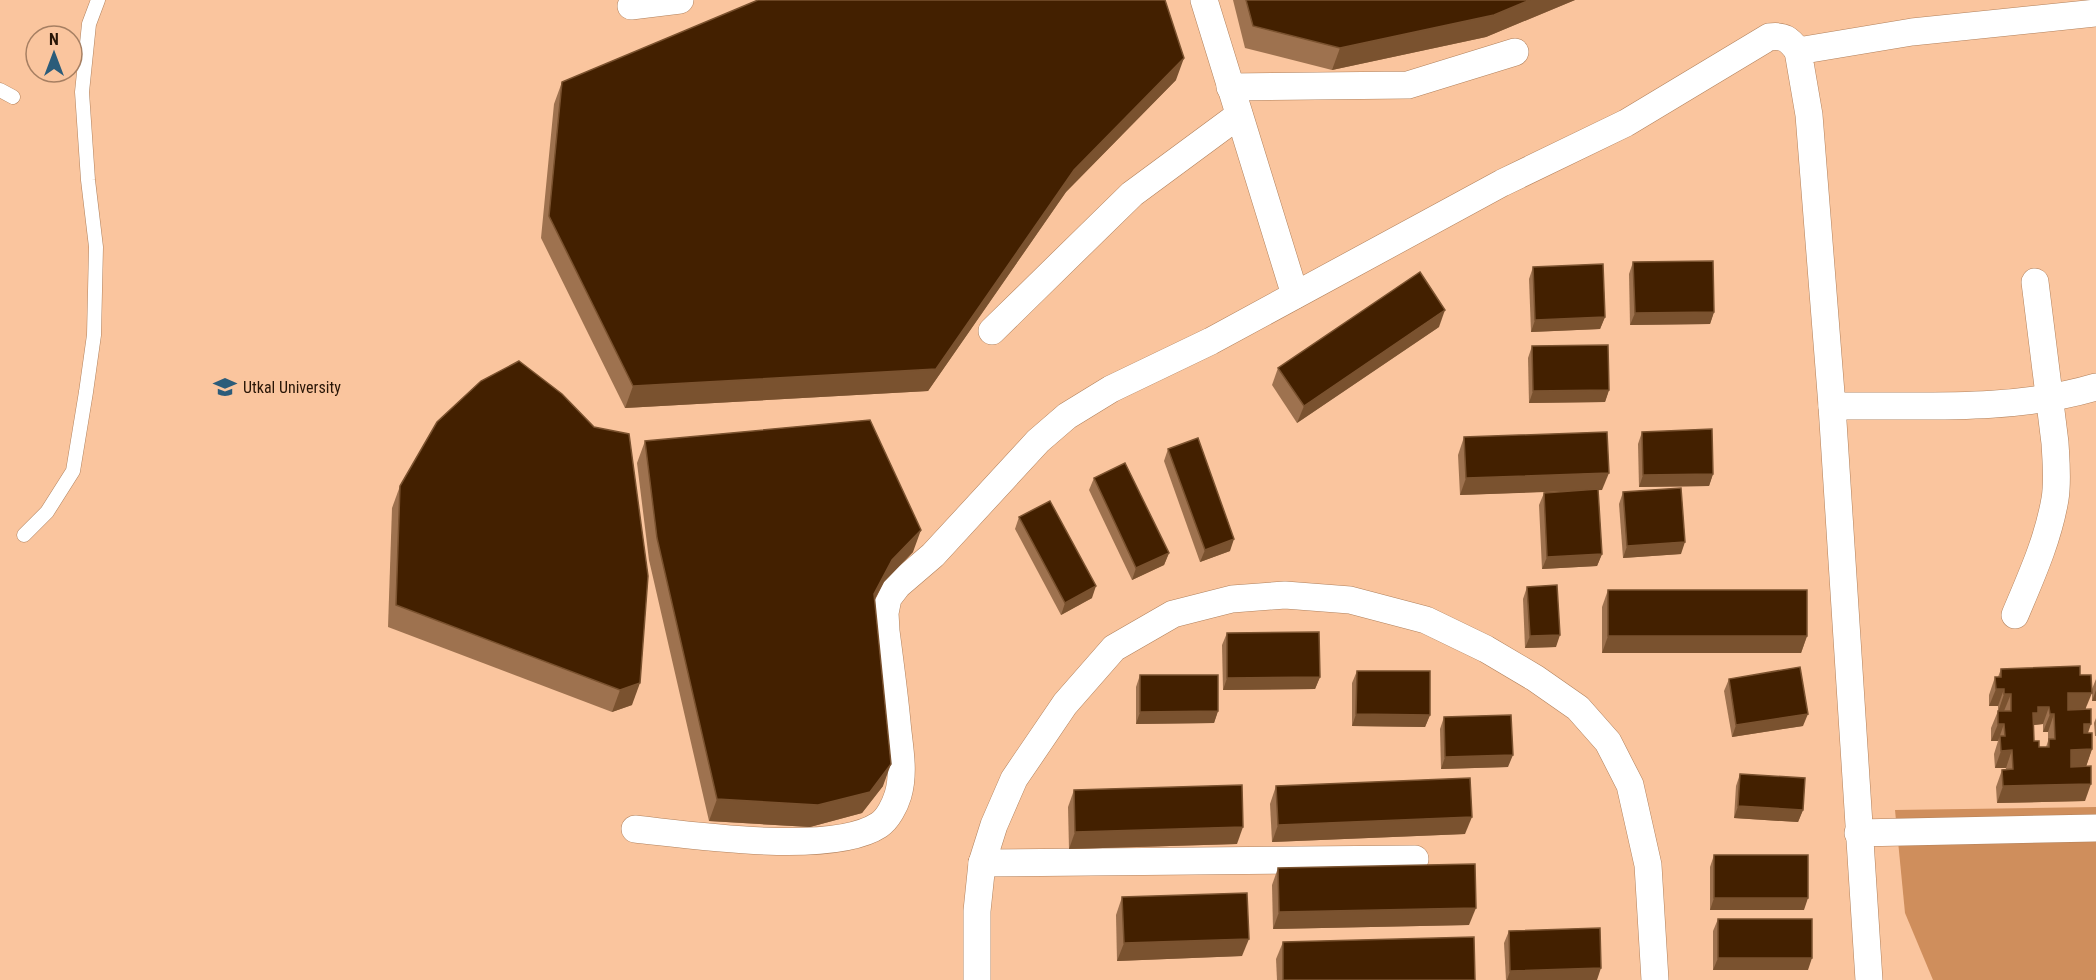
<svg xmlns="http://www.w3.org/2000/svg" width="2096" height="980" viewBox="0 0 2096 980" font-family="'Roboto Condensed',sans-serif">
<rect width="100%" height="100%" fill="#fac59e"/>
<polygon fill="#cf8e5c" points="2096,807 2096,980 1933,980 1905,913 1895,810"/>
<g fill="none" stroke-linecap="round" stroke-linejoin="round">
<g stroke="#b1805b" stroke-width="15">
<g id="service">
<polyline points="0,90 13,97"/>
<polyline points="24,535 47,512 73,471 86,392 94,335 96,247 88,180 82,92 89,24 98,0"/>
</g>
</g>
<g stroke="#b1805b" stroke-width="28">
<g id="minor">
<polyline points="1204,0 1295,295"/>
<polyline points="631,6 680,0"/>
<polyline points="1230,87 1408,85 1515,52"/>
<polyline points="992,331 1132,194 1239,115"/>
<path d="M1832,406C1917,405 2013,412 2096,387"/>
<path d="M2015,615C2031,577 2048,540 2055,499C2058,481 2056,461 2055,443L2035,282"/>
<path d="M635,829C692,835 832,856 879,825C888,819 895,805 898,795C905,771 899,746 897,722C894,691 890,661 886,631L885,613L888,598L898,585L933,555L1038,441L1067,416L1111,389L1211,341L1502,183L1626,123L1769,37C1784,35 1789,39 1798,51"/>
<polyline points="1858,833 2096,828"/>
<polyline points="982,863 1415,859"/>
<polyline points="977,980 977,911 982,863 994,825 1014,779 1065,704 1114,648 1173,614 1232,599 1285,595 1350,600 1426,620 1486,649 1535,678 1578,708 1608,742 1630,785 1648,865 1655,980"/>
<polyline points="1869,980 1832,406 1809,115 1798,51 1912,32 2096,13"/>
</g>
</g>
<use href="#service" stroke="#fff" stroke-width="14"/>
<use href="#minor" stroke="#fff" stroke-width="27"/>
</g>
<g fill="#9e724f" fill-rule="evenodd">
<polygon points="1233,0 1575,0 1486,37 1332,70 1245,48"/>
<polygon points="1176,80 1066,192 928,391 625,408 541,238 554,104 562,82"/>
<polygon points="1633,262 1714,312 1710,324 1630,325 1629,274"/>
<polygon points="1533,267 1605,317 1600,329 1531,332 1529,279"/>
<polygon points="1439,327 1297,423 1272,385 1278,368"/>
<polygon points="1532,346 1609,390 1605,402 1529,403 1528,358"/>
<polygon points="437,422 632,705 612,712 388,627 392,508 400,486"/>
<polygon points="1642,432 1713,474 1709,486 1639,487 1638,444"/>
<polygon points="1464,437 1602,490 1598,490 1602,554 1597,566 1542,569 1539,505 1544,493 1563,491 1460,495 1458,455"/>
<polygon points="645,441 913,552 884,582 875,600 883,786 862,813 810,827 709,821 649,560 637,463"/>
<polygon points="1168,449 1230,551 1200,562 1164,461"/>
<polygon points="1094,478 1169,553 1164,565 1132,580 1089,490"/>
<polygon points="1623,492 1681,554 1623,558 1619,504"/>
<polygon points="1019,517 1092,598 1061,615 1015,529"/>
<polygon points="1527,587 1556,647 1525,648 1523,599"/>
<polygon points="1608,590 1807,636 1801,653 1602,653 1602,607"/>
<polygon points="1227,633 1320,677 1315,689 1223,690 1222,645"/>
<path d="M2001,669L2080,675L2086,709L2088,733L2092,749L2086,766L2085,801L1997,803L1996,787L2002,770H2006V768H1995L1994,754L1998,741H1991V728L1998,711V706H1989V695L1995,677H1998ZM2043,724V732H2048V741L2046,747H2039L2034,741L2033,727L2034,725Z"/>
<polygon points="1357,671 1430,715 1425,727 1352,726 1352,683"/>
<polygon points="1140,675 1218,711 1214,723 1136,724 1136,687"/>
<polygon points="1729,679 1803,726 1732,737 1724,691"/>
<polygon points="2096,679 2096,701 2092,701 2092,689"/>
<polygon points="1444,717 1508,767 1441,769 1440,729"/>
<polygon points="2096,718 2096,736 2095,736 2094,723"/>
<polygon points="1740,774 1803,810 1798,822 1734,818 1736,786"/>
<polygon points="1276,786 1465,834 1272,842 1270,804"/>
<polygon points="1074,790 1237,844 1069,849 1068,807"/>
<polygon points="1714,855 1804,910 1710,910 1710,867"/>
<polygon points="1278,868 1469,925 1273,929 1272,885"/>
<polygon points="1122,897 1242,956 1117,961 1116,915"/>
<polygon points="1718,919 1808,970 1713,970 1713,931"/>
<polygon points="1509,931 1597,980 1506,980 1504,943"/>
<polygon points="1283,942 1475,980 1277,980 1276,959"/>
</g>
<g fill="#7a522f">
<polygon points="1530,0 1575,0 1486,37 1332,70 1340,48"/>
<polygon points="1184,58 1176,80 1066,192 928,391 625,408 633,386 1074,170"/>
<polygon points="1445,310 1439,327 1297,423 1304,406"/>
<polygon points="1714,312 1710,324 1630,325 1635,313"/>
<polygon points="1605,317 1600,329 1531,332 1535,320"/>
<polygon points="1609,390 1605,402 1529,403 1533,391"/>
<polygon points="1609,473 1602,490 1460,495 1466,478"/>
<polygon points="1713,474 1709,486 1639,487 1643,475"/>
<polygon points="921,530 913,552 884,582 866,616 874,594 892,560"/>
<polygon points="1234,539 1230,551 1200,562 1205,550"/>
<polygon points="1685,542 1681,554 1623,558 1627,546"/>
<polygon points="1169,553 1164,565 1132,580 1136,568"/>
<polygon points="1602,554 1597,566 1542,569 1547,557"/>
<polygon points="1096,586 1092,598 1061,615 1065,603"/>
<polygon points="1560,635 1556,647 1525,648 1530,636"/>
<polygon points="1608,636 1807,636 1801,653 1602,653"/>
<polygon points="1320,677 1315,689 1223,690 1227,678"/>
<polygon points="640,683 632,705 612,712 620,690"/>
<polygon points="1996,689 2004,689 1998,706 1989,706"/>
<polygon points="2096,690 2096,701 2092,701"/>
<polygon points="2068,693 2092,693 2085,710 2061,711"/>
<polygon points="2004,694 2011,694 2004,711 1998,712"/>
<polygon points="2038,707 2049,707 2043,724 2034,725 2032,731 2033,713"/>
<polygon points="1218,711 1214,723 1136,724 1140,712"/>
<polygon points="1356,714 1430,715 1425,727 1352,726"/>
<polygon points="1808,714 1803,726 1732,737 1736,725"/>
<polygon points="2050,714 2054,714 2048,732 2043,732"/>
<polygon points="1998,724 2004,724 1998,741 1991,741"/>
<polygon points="2084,724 2091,724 2085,742"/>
<polygon points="2092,749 2086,767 2064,767 2071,750"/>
<polygon points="2012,750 2006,768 1995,768 2001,751"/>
<polygon points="1513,755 1508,767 1441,769 1445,757"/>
<polygon points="891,764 883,786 862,813 810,827 709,821 717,799"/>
<polygon points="2091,784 2085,801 1997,803 2003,786"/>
<polygon points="1738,806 1803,810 1798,822 1734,818"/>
<polygon points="1472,817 1465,834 1272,842 1278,825"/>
<polygon points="1243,827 1237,844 1069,849 1075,832"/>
<polygon points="1714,898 1808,898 1804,910 1710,910"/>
<polygon points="1476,908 1469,925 1273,929 1279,912"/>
<polygon points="1249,939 1242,956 1117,961 1124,943"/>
<polygon points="1718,958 1812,958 1808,970 1713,970"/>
<polygon points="1601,968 1597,980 1507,980 1510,971"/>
</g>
<g fill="#432000" stroke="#7a522f" stroke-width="1.5" fill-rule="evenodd">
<polygon points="758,0 1165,0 1184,58 1074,170 936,369 633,386 549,216 562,82"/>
<polygon points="1246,0 1530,0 1494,15 1340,48 1253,26"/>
<polygon points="1713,261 1714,312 1635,313 1633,262"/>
<polygon points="1603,264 1605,317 1535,320 1533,267"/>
<polygon points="1420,272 1445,310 1304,406 1278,368"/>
<polygon points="1608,345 1609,390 1533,391 1532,346"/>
<polygon points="519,361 562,394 594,427 629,434 648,576 640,683 620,690 396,605 400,486 437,422 481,381"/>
<polygon points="870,420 921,530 892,560 874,594 891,764 870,792 818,805 717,799 657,538 645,441"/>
<polygon points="1712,429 1713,474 1643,475 1642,432"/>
<polygon points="1607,432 1609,473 1466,478 1464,437"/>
<polygon points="1198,438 1234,539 1205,550 1168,449"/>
<polygon points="1125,463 1169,553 1136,568 1094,478"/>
<polygon points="1681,488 1685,542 1627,546 1623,492"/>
<polygon points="1598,489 1602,554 1547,557 1544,493"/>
<polygon points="1050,501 1096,586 1065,603 1019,517"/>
<polygon points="1557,585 1560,635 1530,636 1527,587"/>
<rect x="1608" y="590" width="199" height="46"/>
<polygon points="1319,632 1320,677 1227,678 1227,633"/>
<path d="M2080,666V675H2091L2092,693H2068V710L2091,709V724H2084V733H2092V749L2071,750V767L2091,766V784L2003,786L2002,770L2013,769L2012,750L2001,751L2000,736H2005L2004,724H1998V711H2011V694H2004V689H1996L1995,677H2001V669ZM2038,707H2049L2050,714H2054L2055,739H2049V747H2039V741H2034L2033,713H2038Z"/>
<polygon points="1800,667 1808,714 1736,725 1729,679"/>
<polygon points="1357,671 1430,671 1430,715 1356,714"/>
<polygon points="1140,675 1218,675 1218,711 1140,712"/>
<polygon points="1511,715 1513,755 1445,757 1444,717"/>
<polygon points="1740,774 1805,778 1803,810 1738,806"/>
<polygon points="1470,778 1472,817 1278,825 1276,786"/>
<polygon points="1242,785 1243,827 1075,832 1074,790"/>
<rect x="1714" y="855" width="94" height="43"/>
<polygon points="1475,864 1476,908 1279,912 1278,868"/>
<polygon points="1247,893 1249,939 1124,943 1122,897"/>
<rect x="1718" y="919" width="94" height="39"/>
<polygon points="1600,928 1601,968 1510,971 1509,931"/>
<polygon points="1474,937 1475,980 1283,980 1283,942"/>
</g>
<defs>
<g id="university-bare" transform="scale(1.8)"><path d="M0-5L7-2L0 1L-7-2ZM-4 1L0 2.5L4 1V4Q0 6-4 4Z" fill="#2b5c7a" stroke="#fac59e" stroke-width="2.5" paint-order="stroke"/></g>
</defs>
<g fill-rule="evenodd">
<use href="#university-bare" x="225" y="387"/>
</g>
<g text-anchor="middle" stroke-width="6" stroke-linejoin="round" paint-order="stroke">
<g font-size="16" fill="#291607" stroke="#fac59e" text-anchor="start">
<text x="243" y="393">Utkal University</text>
</g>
</g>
<g transform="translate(54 54)"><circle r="28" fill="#fac59e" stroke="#a67f62" stroke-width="1.5"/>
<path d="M0-4.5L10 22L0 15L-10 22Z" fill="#2b5c7a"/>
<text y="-9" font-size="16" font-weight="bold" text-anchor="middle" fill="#291607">N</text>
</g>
</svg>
